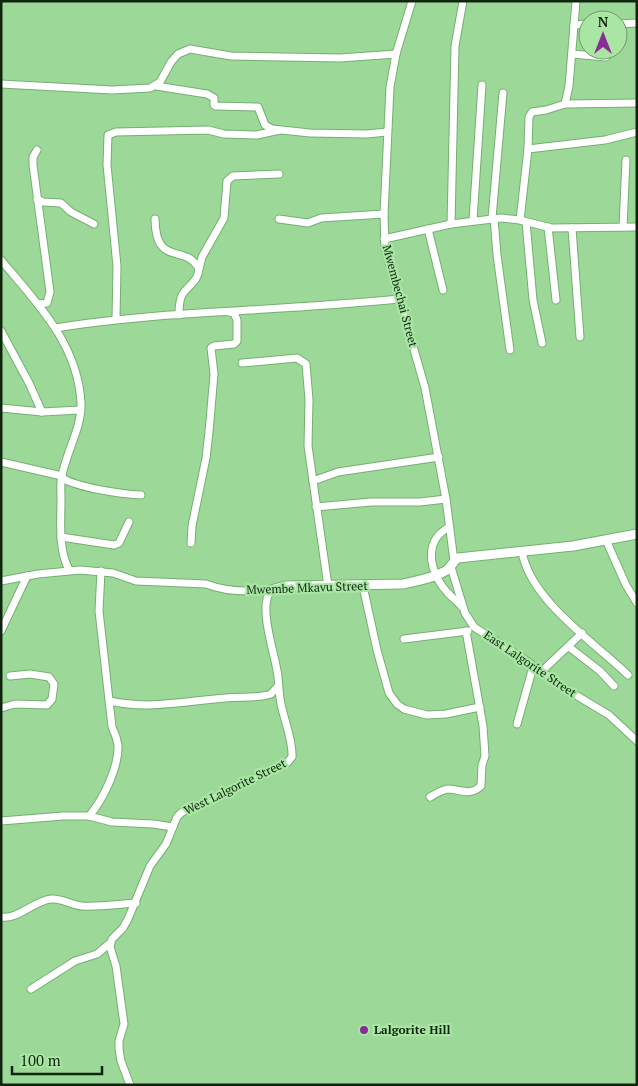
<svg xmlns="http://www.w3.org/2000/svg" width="638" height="1086" viewBox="0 0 638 1086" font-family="'PT Serif',serif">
<rect width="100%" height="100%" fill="#9cd998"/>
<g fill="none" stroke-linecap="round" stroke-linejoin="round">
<g stroke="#75af71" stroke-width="9">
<g id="minor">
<polyline points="412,1 396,54 390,87 384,214 385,248 425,388 446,499 454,561"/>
<polyline points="618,24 637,23"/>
<polyline points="574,25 588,24"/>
<polyline points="572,54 606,57"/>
<polyline points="1,84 112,90 150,88 160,82 171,62 178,54 190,49 231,56 340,58 396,54"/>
<polyline points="156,86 207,94 214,98 214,105 216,106 258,107 265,125 272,129 310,133 367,134 387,132"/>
<polyline points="565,104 569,86 576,1"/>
<polyline points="528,149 605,140 637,132"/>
<polyline points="37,150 33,157 33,165 50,292 47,303 39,304"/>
<polyline points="37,199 43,202 61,203 71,212 94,224"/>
<polyline points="492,218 503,93"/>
<polyline points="494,218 497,255 510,350"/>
<path d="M155,219C156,269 185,242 199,269C198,282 188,285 182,295C179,301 179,308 179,315"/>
<polyline points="279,219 308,223 321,218 384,214"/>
<polyline points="473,220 482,85"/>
<polyline points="520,220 528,149 529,117 532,112 546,110 565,104 637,103"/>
<polyline points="526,222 533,300 542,343"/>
<polyline points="451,224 455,46 463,1"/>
<polyline points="548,227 556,300"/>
<polyline points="623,227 626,160"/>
<polyline points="572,228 580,337"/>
<polyline points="428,229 443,290"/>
<polyline points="384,239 451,224 501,218 520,220 551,228 637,227"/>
<path d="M1,260C37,303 78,344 81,403C82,428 66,452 62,476C60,483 61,492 61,499C61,523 58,548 69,570"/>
<polyline points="199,269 202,257 224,218 227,181 233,176 279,174"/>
<polyline points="116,319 117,266 107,165 108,135 116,132 208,130 224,134 257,135 280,130"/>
<path d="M56,328C90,322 124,319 158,316C238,310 319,307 399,299"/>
<polyline points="1,331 29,383 42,412"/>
<polyline points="242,363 297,358 306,364 309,400 308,446 328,586"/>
<polyline points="1,408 42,412 80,410"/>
<polyline points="1,462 62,476"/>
<path d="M62,478C79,488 121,494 141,495"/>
<polyline points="313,481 338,472 439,457"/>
<polyline points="316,507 371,502 420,502 446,499"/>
<path d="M449,527C444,530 438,535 435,540C426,557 435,579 447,592C451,597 457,601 461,606"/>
<polyline points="61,537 114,545 119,543 129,522"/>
<polyline points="606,540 626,585 637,603"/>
<polyline points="191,543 192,526 206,458 209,432 214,374 211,348 214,346 234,344 237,341 237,320 234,313 229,312"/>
<path d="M522,552C531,601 594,642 628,675"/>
<polyline points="451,567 465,613 474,627 524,659 569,691 609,715 637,741"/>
<path d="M1,581L38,574L80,570L113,573L136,581L206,584C226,592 250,592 271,590"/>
<polyline points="363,586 377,650 389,693 397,704 404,709 427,715 446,714 480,707"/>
<polyline points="1,631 27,576"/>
<polyline points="404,639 468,631"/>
<polyline points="569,647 600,671 614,686"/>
<polyline points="541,672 582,633"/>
<path d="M110,701C149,710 186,701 225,698C240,696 257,699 271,694L278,686"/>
<polyline points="1,708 15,704 47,705 52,699 54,684 49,677 30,674 10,676"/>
<polyline points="517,724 533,667"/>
<path d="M430,797C436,794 442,789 449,789C462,790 470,796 481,786L482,765L485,756L483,726L466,631"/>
<path d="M89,816C103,800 119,767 118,745C117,739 115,733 112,727L99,611L101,571"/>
<polyline points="1,821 63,816 89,816 112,822 153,824 173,827"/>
<path d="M1,917C18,920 33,901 51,899C62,898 71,905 82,906C100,907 118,904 136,903"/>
<polyline points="31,989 75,961 97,954 110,943"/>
<path d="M130,1085L121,1061L119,1049V1041L124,1024L116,966L110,947L112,939L123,928L128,919L150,866L166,844L177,817L182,812L205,803L287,763L292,757C293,740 284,720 281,704C279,695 279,686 278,677C276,656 257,607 271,590"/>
</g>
</g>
<g stroke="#75af71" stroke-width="11">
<path id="tertiary" d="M271,590L285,586L403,584C417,581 434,578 447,570C452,566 453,561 458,558L573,546L637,534"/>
</g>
<use href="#minor" stroke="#fff" stroke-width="7"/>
<use href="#tertiary" stroke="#fff" stroke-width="9"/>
</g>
<circle fill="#8a2c96" stroke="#a9e6a4" stroke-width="2" cx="364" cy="1030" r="5"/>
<g text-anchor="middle" stroke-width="4.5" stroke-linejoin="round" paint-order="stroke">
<g font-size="12" fill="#0e260d" stroke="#a9e6a4">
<text transform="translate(400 296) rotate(75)" y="4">Mwembechai Street</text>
<text transform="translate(307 588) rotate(-2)" y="4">Mwembe Mkavu Street</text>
<text transform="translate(530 664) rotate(34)" y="4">East Lalgorite Street</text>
<text transform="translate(235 787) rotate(-26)" y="4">West Lalgorite Street</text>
</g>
<g font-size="12" font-weight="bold" fill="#0e260d" stroke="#a9e6a4" text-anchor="start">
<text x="374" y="1034">Lalgorite Hill</text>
</g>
</g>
<rect width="638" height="1086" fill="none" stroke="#0e260d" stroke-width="5"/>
<g transform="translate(603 35)"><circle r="24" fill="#a9e6a4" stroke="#6b9968"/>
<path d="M0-4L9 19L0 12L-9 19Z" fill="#8a2c96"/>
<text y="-8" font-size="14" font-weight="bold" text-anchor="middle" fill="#0e260d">N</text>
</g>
<path d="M12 1066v8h90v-8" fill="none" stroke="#0e260d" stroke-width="2.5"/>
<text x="20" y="1066" font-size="15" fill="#0e260d" stroke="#a9e6a4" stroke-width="4" paint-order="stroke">100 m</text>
</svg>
